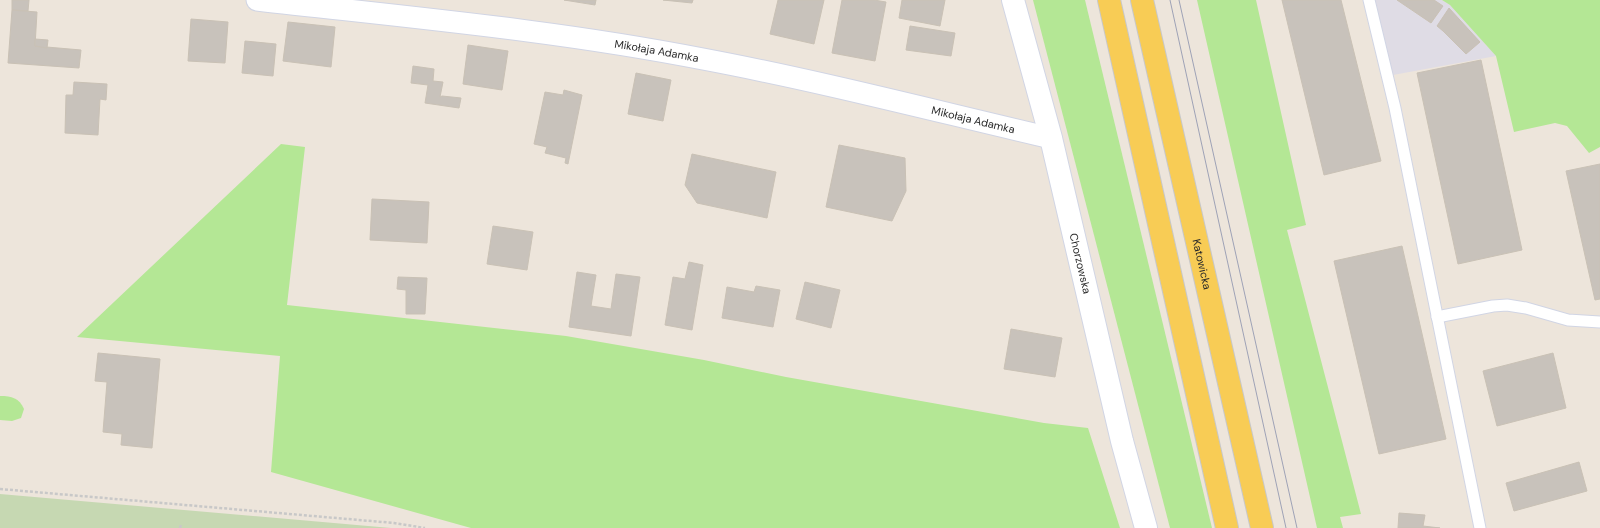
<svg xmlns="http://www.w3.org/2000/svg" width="1600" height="528" viewBox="0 0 1600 528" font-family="'DM Sans',sans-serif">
<rect width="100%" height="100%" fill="#ede5db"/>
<polygon fill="#dfdce5" points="1374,0 1442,0 1450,5 1496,56 1393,75"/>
<g fill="#b4e795">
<polygon points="1033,0 1085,0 1212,528 1170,528"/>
<polygon points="1197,0 1256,0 1306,225 1287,230 1361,514 1340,517 1343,528 1317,528"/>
<polygon points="1442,0 1600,0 1600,147 1589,153 1567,126 1555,123 1514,132 1496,56 1450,5"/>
<polygon points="281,144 305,147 287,305 566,336 704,360 786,377 1044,423 1088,428 1120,528 471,528 271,472 280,356 77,337"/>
<path d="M0,396C12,396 19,398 24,409L21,418L12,421L0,420Z"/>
</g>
<polygon fill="#c6d8b2" points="0,494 391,528 0,528"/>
<g fill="#c8c2bb" stroke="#c9c1b5">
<polygon points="12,0 29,0 28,11 12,10"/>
<polygon points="564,0 596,0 595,5"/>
<polygon points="663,0 693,0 692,3"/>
<polygon points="778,0 824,0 814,44 770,34"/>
<polygon points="842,0 874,0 886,2 875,61 832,53"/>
<polygon points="902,0 945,0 940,26 899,18"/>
<polygon points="1282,0 1341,0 1381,161 1324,175"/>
<polygon points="1397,0 1434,0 1443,6 1431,23"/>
<polygon points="1449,8 1480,42 1466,54 1443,31 1437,26"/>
<polygon points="12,10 37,12 35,46 81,50 79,68 8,63"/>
<polygon points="191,19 228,22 225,63 188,61"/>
<polygon points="288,22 335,27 331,67 283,61"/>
<polygon points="910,26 955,33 951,56 906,50"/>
<polygon points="35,39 48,40 47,48 35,46"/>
<polygon points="245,41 276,44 273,76 242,73"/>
<polygon points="468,45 508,51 502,90 463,84"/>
<polygon points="1481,60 1522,250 1458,264 1417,73"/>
<polygon points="413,66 434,69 433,81 443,82 440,97 442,96 461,98 459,108 425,103 428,85 411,83"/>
<polygon points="636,73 671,80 663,121 628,114"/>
<polygon points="74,82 107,84 106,100 100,99 98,135 65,133 66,95 73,95"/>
<polygon points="564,90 582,95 568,164 565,163 566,158 545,153 547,147 534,144 545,92 563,95"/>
<polygon points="839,145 905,158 906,191 892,221 826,207"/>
<polygon points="692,154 776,172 767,218 697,203 685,185"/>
<polygon points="1600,164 1600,299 1595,300 1566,171"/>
<polygon points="372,199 429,202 427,243 370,240"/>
<polygon points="493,226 533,232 527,270 487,264"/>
<polygon points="1402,246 1446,439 1379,454 1334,261"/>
<polygon points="689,262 703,265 692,330 665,325 673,277 685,279"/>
<polygon points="577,272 596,275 591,306 611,309 616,274 640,277 631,336 569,327"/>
<polygon points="398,277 427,278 425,314 406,314 406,290 397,289"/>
<polygon points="805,282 840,290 831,328 796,319"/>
<polygon points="756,286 780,290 773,327 722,318 727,287 754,292"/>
<polygon points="1011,329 1062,338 1055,377 1004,369"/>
<polygon points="98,353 160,359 152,448 121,445 122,434 103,432 107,382 95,381"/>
<polygon points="1553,353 1566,408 1497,426 1483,371"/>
<polygon points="1579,462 1587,491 1514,511 1506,483"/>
<polygon points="1399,513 1425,515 1423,526 1440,528 1398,528"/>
</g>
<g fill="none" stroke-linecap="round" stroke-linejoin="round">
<g stroke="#d1d5e4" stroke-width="13">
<g id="lane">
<polyline points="1369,0 1395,108 1480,528"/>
<polyline points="1437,317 1493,306 1507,305 1526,308 1568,320 1600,322"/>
</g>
</g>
<g stroke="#d1d5e4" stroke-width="23">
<g id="street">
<path id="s1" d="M257,0C406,17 555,30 703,59C820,81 935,111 1051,138"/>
</g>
</g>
<g stroke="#d1d5e4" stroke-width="24">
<g id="secondary">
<path id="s2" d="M1013,0L1051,138L1122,441L1146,528"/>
</g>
</g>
<g stroke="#c8c8c8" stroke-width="24">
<g id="primary">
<polyline points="1109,0 1227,528"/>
<path id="s3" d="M1142,0L1262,528"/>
</g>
</g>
<g stroke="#c8c8c8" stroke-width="2.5" stroke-dasharray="3 2" stroke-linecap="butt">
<polyline points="0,489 394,523 425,528"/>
<polyline points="180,528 181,525"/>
</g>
<use href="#lane" stroke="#fff" stroke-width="11"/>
<use href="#street" stroke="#fff" stroke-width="21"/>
<use href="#secondary" stroke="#fff" stroke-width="22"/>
<use href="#primary" stroke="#f8cc55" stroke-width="22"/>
<g stroke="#9ea2b6" stroke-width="1">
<polyline points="1170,0 1286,528"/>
<polyline points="1179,0 1297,528"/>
</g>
</g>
<g text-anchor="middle" stroke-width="3" stroke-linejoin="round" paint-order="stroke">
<g font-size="11" fill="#2a2a2a" stroke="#fff">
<text dy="4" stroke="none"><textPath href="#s1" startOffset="403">Mikołaja Adamka</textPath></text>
<text dy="4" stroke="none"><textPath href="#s1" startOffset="727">Mikołaja Adamka</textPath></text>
<text dy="4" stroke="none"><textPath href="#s2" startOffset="272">Chorzowska</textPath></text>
<text dy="4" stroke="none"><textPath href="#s3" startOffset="271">Katowicka</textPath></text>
</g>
</g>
</svg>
